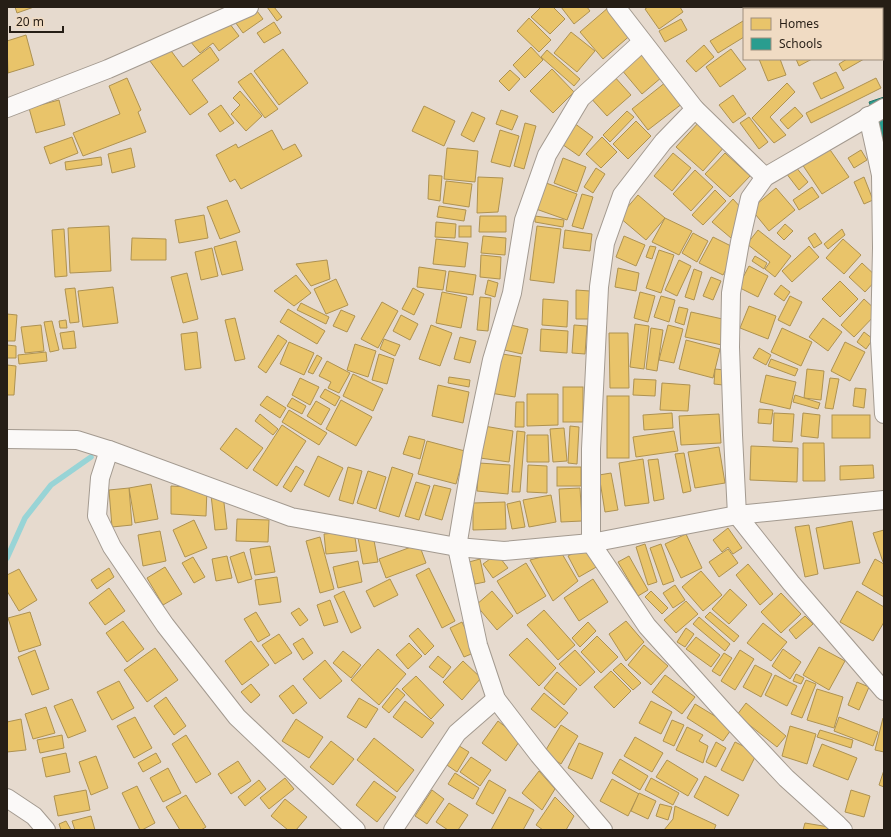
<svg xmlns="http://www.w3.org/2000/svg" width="891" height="837" viewBox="0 0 891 837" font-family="'Noto Sans',sans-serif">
<rect width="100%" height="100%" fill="#e6dace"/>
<g fill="#e9c46a" stroke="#ae9251">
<polygon points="15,7 34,7 17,13"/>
<polygon points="254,7 263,19 243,33 228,12"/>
<polygon points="267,7 274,7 282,17 277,21"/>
<polygon points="541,7 553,7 565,19 550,34 531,17"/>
<polygon points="561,7 587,7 590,11 574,24"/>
<polygon points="609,7 633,33 603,59 580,32"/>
<polygon points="648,7 680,7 683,12 659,29 645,9"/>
<polygon points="824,7 848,7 849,9 824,9"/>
<polygon points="223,15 239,36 219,51 213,43 200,53 190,41"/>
<polygon points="529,18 551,40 539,52 517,31"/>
<polygon points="681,19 687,30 665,42 659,31"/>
<polygon points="743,21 744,24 744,37 718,53 710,41"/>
<polygon points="274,22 281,33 264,43 257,33"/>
<polygon points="571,32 595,51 577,72 554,53"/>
<polygon points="26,35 34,65 8,73 7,41"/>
<polygon points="166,44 183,67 210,47 219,60 192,80 208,102 190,115 147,57"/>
<polygon points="704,45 714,57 696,72 686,61"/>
<polygon points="531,47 543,60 525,78 513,65"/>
<polygon points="283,49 308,83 279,105 254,71"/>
<polygon points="731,49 746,69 720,87 706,67"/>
<polygon points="547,50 580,79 574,86 541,57"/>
<polygon points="641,52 662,77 642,94 621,69"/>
<polygon points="759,59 780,59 786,75 768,81"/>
<polygon points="796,59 812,59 799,66"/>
<polygon points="847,59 864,59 843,71 839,64"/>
<polygon points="552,69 574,92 553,113 530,91"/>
<polygon points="510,70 520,79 509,91 499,81"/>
<polygon points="836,72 844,88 821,99 813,83"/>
<polygon points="251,73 278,109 265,118 238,82"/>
<polygon points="613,75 631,95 607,116 589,96"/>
<polygon points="127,78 141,110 138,112 146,132 83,156 73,133 120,114 109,86"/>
<polygon points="876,78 881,88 811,123 806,113"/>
<polygon points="666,82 683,103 648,130 632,109"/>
<polygon points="787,83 795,92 770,117 786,135 774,143 752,118"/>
<polygon points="240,91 262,116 246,131 231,114 240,105 233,98"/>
<polygon points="733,95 746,114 733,123 719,105"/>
<polygon points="59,100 65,125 36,133 29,108"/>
<polygon points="221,105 234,123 220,132 208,114"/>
<polygon points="424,106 455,121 444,146 412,131"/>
<polygon points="795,107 803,116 788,129 780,120"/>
<polygon points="501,110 518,116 512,130 496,124"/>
<polygon points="627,111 634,117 610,142 603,135"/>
<polygon points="472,112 485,118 474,142 461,135"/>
<polygon points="749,117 768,142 759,149 740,123"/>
<polygon points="636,121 651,136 628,159 613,144"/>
<polygon points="700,121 726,145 703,171 676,147"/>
<polygon points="525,123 536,126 524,169 514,166"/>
<polygon points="574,123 593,137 579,156 559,142"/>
<polygon points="272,130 283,150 295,144 302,156 241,189 235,179 230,182 216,155 236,144 238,148"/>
<polygon points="500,130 519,136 510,167 491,162"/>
<polygon points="72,137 78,153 50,164 44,147"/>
<polygon points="602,137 617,152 601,168 586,154"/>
<polygon points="826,144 849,177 822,194 800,161"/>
<polygon points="131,148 135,167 112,173 108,154"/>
<polygon points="447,148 478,151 475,182 444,179"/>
<polygon points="861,150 867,160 854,168 848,158"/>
<polygon points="673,153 691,168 672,191 654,176"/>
<polygon points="725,153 750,176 730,197 705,174"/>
<polygon points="101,157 102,165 66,170 65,162"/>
<polygon points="563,158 586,167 577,192 554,183"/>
<polygon points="795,166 808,182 799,190 786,173"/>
<polygon points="596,168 605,174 593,193 584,187"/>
<polygon points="695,170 713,187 691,211 673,194"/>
<polygon points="429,175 442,176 440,201 428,199"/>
<polygon points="478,177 503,178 498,212 477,213"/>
<polygon points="864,177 873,200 864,204 854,182"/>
<polygon points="446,181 472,184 469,207 443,203"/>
<polygon points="546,183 577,194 567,220 536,209"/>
<polygon points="812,187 819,197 799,210 793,200"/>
<polygon points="776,188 795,210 769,231 751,209"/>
<polygon points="715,190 726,201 703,225 692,215"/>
<polygon points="582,194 593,197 583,229 572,226"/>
<polygon points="638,195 665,218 646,240 619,217"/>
<polygon points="733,199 742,209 731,238 712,222"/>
<polygon points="227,200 240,232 220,239 207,207"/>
<polygon points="439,206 466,210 464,221 437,217"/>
<polygon points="204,215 208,238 179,243 175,220"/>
<polygon points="480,216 506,216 506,232 479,232"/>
<polygon points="535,216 564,220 563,227 535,222"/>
<polygon points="665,218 692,231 679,255 652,242"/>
<polygon points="436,222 456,224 455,238 435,237"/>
<polygon points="785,224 793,231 784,240 777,233"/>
<polygon points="109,226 111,271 70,273 68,228"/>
<rect x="459" y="226" width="12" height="11"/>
<polygon points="537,226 561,229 554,283 530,280"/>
<polygon points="64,229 67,276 55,277 52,230"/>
<polygon points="842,229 845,235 828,249 824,244"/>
<polygon points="565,230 592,234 590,251 563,248"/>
<polygon points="758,230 791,256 775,277 765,269 770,262 747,244"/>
<polygon points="693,233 708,241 697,262 682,253"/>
<polygon points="815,233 822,243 814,248 808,238"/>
<polygon points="483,236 506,238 505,255 481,253"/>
<polygon points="624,236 645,245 636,266 616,257"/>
<polygon points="713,237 737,249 723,275 699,263"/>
<polygon points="132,238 166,239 166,260 131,260"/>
<polygon points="436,239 468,243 465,267 433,264"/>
<polygon points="843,239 861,255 844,274 826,258"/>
<polygon points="236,241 243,270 222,275 214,247"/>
<polygon points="650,246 656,247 652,259 646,257"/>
<polygon points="809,246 819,257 792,282 782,271"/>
<polygon points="212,248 218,276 201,280 195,252"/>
<polygon points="659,250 674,255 661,293 646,288"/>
<polygon points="481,255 501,257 500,279 480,277"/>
<polygon points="755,256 767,263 764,269 752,261"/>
<polygon points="327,260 330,279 311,286 296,264"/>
<polygon points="679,260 691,266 677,296 665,290"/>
<polygon points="862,263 878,278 865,292 849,277"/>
<polygon points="749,266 768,276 758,297 738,287"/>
<polygon points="419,267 446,271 443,290 417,287"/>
<polygon points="618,268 639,273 636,291 615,287"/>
<polygon points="694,269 702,272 694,300 685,297"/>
<polygon points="449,271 476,275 473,295 446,291"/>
<polygon points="187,273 198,319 183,323 171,277"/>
<polygon points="296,275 311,293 294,306 274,291"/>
<polygon points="711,277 721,281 713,300 703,296"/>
<polygon points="336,279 348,305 326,314 314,289"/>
<polygon points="488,280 498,283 495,297 485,294"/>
<polygon points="840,281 858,299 840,317 822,299"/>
<polygon points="781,285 790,292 784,301 774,294"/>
<polygon points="113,287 118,323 83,327 78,291"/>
<polygon points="75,288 79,322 70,323 65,289"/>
<polygon points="413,288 424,294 414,315 402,309"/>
<polygon points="576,290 590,291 590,319 576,319"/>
<polygon points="442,292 467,297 461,328 436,323"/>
<polygon points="640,292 655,296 648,322 634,318"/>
<polygon points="661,296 675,300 669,322 654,317"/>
<polygon points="790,296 802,302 790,326 778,320"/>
<polygon points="480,297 491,298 488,331 477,330"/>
<polygon points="543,299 568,301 567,327 542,325"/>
<polygon points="864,299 878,312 854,337 841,325"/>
<polygon points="382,302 398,311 378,348 361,339"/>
<polygon points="301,303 329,317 326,324 297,310"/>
<polygon points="749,306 776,316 768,339 740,328"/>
<polygon points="679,307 688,309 684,325 675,322"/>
<polygon points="288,309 325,331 317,344 280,322"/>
<polygon points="341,310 355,316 347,332 333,326"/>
<polygon points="691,312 727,320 722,345 685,337"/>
<polygon points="7,314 17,315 15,341 7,341"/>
<polygon points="401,315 418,324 410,340 393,331"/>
<polygon points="235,318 245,359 235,361 225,320"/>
<polygon points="823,318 842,332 828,351 809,337"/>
<polygon points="66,320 67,328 60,328 59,321"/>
<polygon points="52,321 59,350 50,352 44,322"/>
<polygon points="506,324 528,329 522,354 500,349"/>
<polygon points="635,324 649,326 644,369 630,367"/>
<polygon points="41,325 44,351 25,353 21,327"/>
<polygon points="431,325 452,333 440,366 419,359"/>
<polygon points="574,325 587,326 585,354 572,353"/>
<polygon points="668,325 683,329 674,363 659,360"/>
<polygon points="651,328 663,330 657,371 646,369"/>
<polygon points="782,328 812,342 801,366 771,352"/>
<polygon points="541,329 568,331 567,353 540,351"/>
<polygon points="74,331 76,348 63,349 60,333"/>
<polygon points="197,332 201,368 185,370 181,334"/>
<polygon points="864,332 873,339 866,349 857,342"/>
<polygon points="609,333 628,333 629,388 610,388"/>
<polygon points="278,335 287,341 266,373 258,367"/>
<polygon points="460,337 476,341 470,363 454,359"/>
<polygon points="384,339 400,345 395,356 380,349"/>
<polygon points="686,340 720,349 713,378 679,369"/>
<polygon points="289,342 314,353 304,375 280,364"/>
<polygon points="845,342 865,352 850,381 831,371"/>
<polygon points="355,344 376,351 368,377 347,370"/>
<polygon points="7,345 16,346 16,358 7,358"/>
<polygon points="759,348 771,355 766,365 753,358"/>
<polygon points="46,352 47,361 19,364 18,355"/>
<polygon points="496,353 521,357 515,397 490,393"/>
<polygon points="379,354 394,359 387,384 372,380"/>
<polygon points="317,355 322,358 313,374 308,372"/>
<polygon points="771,359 798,369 795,376 768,366"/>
<polygon points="327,361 350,373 339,393 328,388 331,382 319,376"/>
<polygon points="7,365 16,366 14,395 7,395"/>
<polygon points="715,369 725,370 723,385 714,384"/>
<polygon points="807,369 824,371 821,400 804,398"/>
<polygon points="353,374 383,389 373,411 343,396"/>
<polygon points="766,375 796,382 790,409 760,402"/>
<polygon points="449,377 470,380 469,387 448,383"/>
<polygon points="300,378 319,387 310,405 292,395"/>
<polygon points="830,378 839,379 833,409 825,408"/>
<polygon points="634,379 656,380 655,396 633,395"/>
<polygon points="662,383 690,385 688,411 660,410"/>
<polygon points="438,385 469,392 463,423 432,416"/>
<rect x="563" y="387" width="20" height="35"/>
<polygon points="855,388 866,389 864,408 853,406"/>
<polygon points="325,389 340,397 335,406 320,397"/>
<polygon points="527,394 558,394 558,425 527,426"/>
<polygon points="795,395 820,403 818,409 793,402"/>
<polygon points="267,396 286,408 280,418 260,405"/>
<rect x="607" y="396" width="22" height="62"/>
<polygon points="292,398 306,406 302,414 287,406"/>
<polygon points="341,400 372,417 356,446 326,429"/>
<polygon points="316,401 330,409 321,425 307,416"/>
<polygon points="516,402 524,402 524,427 515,427"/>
<polygon points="759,409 773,410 771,424 758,423"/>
<polygon points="289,410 327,433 319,445 282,422"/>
<polygon points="672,413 673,428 644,430 643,415"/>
<polygon points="774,413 794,414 792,442 773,441"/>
<polygon points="803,413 820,415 818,438 801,436"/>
<polygon points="260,414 278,429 273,435 255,421"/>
<polygon points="719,414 721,443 681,445 679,416"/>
<rect x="832" y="415" width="38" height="23"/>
<polygon points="282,425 306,441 277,486 253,470"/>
<polygon points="484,426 513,431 509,462 480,458"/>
<polygon points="570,426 579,427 577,464 568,463"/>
<polygon points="236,428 263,448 247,469 220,449"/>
<polygon points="564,428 567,461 553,462 550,429"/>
<polygon points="517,431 525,432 520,492 512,492"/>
<polygon points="674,431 678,451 636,457 633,437"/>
<polygon points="527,435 548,435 549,462 527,462"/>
<polygon points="409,436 425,440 420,459 403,454"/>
<polygon points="427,441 465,451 456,484 418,474"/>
<polygon points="803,443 824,443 825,481 803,481"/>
<polygon points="751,446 798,448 797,482 750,480"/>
<polygon points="719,447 725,483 695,488 688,452"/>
<polygon points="684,453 691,491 683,493 675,454"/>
<polygon points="318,456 343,468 329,497 304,485"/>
<polygon points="643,459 649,503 625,506 619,463"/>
<polygon points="658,459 664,499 654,501 648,460"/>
<polygon points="479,463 510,465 508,494 477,491"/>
<polygon points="528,465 547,466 547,493 527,492"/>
<polygon points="873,465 874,478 840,480 840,466"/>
<polygon points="296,466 304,471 291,492 283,487"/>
<polygon points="348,467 362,471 353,504 339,500"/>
<polygon points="392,467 413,474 399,517 379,511"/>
<rect x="557" y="467" width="24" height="19"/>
<polygon points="368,471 386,477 376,509 357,503"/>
<polygon points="611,473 618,510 605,512 599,475"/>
<polygon points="416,482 430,486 419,520 405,516"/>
<polygon points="151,484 158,519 135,523 129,488"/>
<polygon points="434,485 451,489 442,520 425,515"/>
<polygon points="171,486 207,488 206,516 171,514"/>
<polygon points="129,488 132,525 112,527 109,490"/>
<polygon points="580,488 582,521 561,522 559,489"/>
<polygon points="223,494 227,529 215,530 211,495"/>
<polygon points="551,495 556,522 529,527 523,500"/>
<polygon points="520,501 525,527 512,529 507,504"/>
<polygon points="505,502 506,529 473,530 473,503"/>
<polygon points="237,519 269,520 268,542 236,541"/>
<polygon points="194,520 207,548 185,557 173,530"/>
<polygon points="852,521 860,563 824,569 816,528"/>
<polygon points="809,525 818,574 805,577 795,527"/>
<polygon points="728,528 742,548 733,554 728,547 722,552 713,540"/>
<polygon points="884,530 884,561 883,562 873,533"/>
<polygon points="160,531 166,561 143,566 138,535"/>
<polygon points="354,531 357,551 326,554 324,534"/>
<polygon points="686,534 702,568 681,578 665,544"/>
<polygon points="373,535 378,562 363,564 358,538"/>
<polygon points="320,537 334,589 320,593 306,541"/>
<polygon points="419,544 426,563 386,578 379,559"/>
<polygon points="645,544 657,582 648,585 636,547"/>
<polygon points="661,544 674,581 663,585 650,548"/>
<polygon points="270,546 275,572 255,575 250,549"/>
<polygon points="587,546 598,566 579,577 568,556"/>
<polygon points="728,549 738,563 719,577 709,562"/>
<polygon points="244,552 252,579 238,583 230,557"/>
<polygon points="561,552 578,581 553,601 530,560"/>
<polygon points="497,554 508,568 493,578 483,564"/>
<polygon points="227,556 232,578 216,581 212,559"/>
<polygon points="629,556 648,590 638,596 618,562"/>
<polygon points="193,557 205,577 194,583 182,563"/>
<polygon points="480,559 485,582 475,584 469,562"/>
<polygon points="875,559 884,564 884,597 862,584"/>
<polygon points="358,561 362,582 338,588 333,567"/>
<polygon points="526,563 546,596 517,614 497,581"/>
<polygon points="748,564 773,594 760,605 736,575"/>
<polygon points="165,567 182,594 163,605 147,578"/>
<polygon points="109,568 114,577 97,589 91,580"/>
<polygon points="429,568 455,621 442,628 416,575"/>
<polygon points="19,569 37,600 19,611 7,591 7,575"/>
<polygon points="701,571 722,595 703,611 682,587"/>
<polygon points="277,577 281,602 259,605 255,580"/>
<polygon points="390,579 398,595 374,607 366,591"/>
<polygon points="593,579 608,602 579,621 564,598"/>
<polygon points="675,585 685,600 673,608 663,593"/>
<polygon points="109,588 125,611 105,625 89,603"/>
<polygon points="730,589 747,605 729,624 712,609"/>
<polygon points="344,591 361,628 351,633 334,596"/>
<polygon points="492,591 513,616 497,630 476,605"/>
<polygon points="651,591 668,608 662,614 645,597"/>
<polygon points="857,591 884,607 884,622 873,641 840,622"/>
<polygon points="781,593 801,614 781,633 761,612"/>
<polygon points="330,600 338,622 324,626 317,605"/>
<polygon points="686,601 698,614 676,633 664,620"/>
<polygon points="299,608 308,620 300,626 291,613"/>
<polygon points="544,610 575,645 558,660 527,625"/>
<polygon points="30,612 41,645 19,652 8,618"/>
<polygon points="256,612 270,635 258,642 244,619"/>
<polygon points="710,612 739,636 734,642 705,617"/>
<polygon points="805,616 813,624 796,639 789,630"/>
<polygon points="699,617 730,644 725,651 693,624"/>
<polygon points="123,621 144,649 127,662 106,633"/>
<polygon points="626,621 644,642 626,661 609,634"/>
<polygon points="462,622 476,652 464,657 450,628"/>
<polygon points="588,622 596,631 580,647 572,638"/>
<polygon points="763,623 787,642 771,661 747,643"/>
<polygon points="418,628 434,646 425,655 409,636"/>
<polygon points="686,628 694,634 685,647 677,642"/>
<polygon points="279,634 292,653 275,664 262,645"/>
<polygon points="597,636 618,657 601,673 581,652"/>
<polygon points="696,637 720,655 711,667 686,649"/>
<polygon points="303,638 313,653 303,660 293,644"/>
<polygon points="527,638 556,668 539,686 509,655"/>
<polygon points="251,641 269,665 242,685 225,661"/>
<polygon points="409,643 422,656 408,669 396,655"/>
<polygon points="644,645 668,666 651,685 628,665"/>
<polygon points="819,647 845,661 829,690 803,675"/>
<polygon points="155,648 178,680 147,702 124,670"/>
<polygon points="378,649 406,674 379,705 351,680"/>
<polygon points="783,649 801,662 790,679 772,666"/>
<polygon points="35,650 49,689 32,695 18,657"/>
<polygon points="575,650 595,672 580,686 559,664"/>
<polygon points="740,650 754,659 735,690 721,681"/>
<polygon points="343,651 361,665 351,678 333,663"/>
<polygon points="724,653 732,658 720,676 712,671"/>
<polygon points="438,656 451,667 443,678 429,667"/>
<polygon points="325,660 342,681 320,699 303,679"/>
<polygon points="463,661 481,678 462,700 443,682"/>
<polygon points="621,663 641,683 633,690 613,670"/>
<polygon points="755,665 772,674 761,697 743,687"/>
<polygon points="611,671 631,691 614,708 594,687"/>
<polygon points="557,672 577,689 564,705 544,688"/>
<polygon points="796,674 804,678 801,684 793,681"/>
<polygon points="665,675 695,697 682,714 652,692"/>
<polygon points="775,675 797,686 787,706 765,695"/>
<polygon points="416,676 444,705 431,719 402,689"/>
<polygon points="806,680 816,684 802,718 791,714"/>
<polygon points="119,681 134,708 112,720 97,692"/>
<polygon points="857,682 869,687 859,710 848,705"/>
<polygon points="251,684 260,695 251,703 241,692"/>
<polygon points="293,685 307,703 293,714 279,696"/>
<polygon points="397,688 405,695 389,713 382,707"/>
<polygon points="817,689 843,697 834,728 807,720"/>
<polygon points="544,693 568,713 555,728 531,709"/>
<polygon points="166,697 186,726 174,735 154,706"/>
<polygon points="359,698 378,709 366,728 347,717"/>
<polygon points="72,699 86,731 68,738 54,706"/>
<polygon points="405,701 434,723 422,738 393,717"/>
<polygon points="651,701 672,712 661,734 639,723"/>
<polygon points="746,703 786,736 777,747 737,715"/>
<polygon points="695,704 733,727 723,741 687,718"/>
<polygon points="46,707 55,733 33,739 25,714"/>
<polygon points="135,717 152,748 134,758 117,726"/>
<polygon points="839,717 878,732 873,746 834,731"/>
<polygon points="883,718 884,718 884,752 875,750"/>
<polygon points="21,719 26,750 7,752 7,722"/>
<polygon points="296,719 323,737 309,758 282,741"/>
<polygon points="672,720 684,725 674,746 663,741"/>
<polygon points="498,721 521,739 506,761 482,743"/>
<polygon points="561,725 578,736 561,764 544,753"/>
<polygon points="790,726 816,734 807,764 782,756"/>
<polygon points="687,727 703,735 699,741 708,746 703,763 676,750"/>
<polygon points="820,730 853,740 851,748 817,737"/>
<polygon points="62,735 64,748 40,753 37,740"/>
<polygon points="186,735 211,774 196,783 172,744"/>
<polygon points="635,737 663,753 652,772 624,756"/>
<polygon points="374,738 414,770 397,792 357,760"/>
<polygon points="331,741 354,759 333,785 310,767"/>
<polygon points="716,742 726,748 716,767 706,762"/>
<polygon points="735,742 757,753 743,781 721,770"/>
<polygon points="579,743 603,753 592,779 568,768"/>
<polygon points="456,744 469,752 457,772 444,763"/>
<polygon points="822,744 857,758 848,780 813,766"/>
<polygon points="66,753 70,772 46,777 42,758"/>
<polygon points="156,753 161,762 143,772 138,763"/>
<polygon points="96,756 108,788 91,795 79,762"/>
<polygon points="471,757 491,770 480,786 460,772"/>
<polygon points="620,759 648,776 640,790 612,773"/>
<polygon points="667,760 698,779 688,796 656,777"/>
<polygon points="238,761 251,781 231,794 218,774"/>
<polygon points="168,768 181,793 163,802 150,778"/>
<polygon points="884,770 884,787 879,785"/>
<polygon points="539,771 555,789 542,810 522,793"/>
<polygon points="455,773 479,788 473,799 448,784"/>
<polygon points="705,776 739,795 728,816 694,797"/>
<polygon points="285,778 294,789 269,809 260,798"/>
<polygon points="651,778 679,793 673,805 645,790"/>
<polygon points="612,779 639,794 628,816 600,801"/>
<polygon points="259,780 266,789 245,806 238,797"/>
<polygon points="489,780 506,790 493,814 476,804"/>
<polygon points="374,781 396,797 377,822 356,805"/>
<polygon points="137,786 155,823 142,830 140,830 122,793"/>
<polygon points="86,790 90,810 58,816 54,796"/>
<polygon points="432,790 444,799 427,824 415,816"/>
<polygon points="851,790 870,796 864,817 845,812"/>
<polygon points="639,793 656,801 648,819 631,811"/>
<polygon points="186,795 206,827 201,830 180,830 166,807"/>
<polygon points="509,797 534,810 523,830 491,830"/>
<polygon points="555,797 574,816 566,830 543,830 536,825"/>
<polygon points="285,799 307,817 296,830 288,830 271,816"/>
<polygon points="449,803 468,815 458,830 448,830 436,822"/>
<polygon points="660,804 672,807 668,820 656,816"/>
<polygon points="675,806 716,825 714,830 664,830 673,819"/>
<polygon points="91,816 95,830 75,830 72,821"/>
<polygon points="66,821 71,830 61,830 59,824"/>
<polygon points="805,823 829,827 830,830 803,830"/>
</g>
<polygon fill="#2a9d8f" stroke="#29776b" points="884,97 884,142 869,102"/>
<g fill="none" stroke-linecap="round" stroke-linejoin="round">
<polyline stroke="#98d4d6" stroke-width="5.5" points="7,558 25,518 51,485 91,457"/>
<g stroke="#a39a90" stroke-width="20">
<g id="street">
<polyline points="616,7 695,109 765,177"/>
<polyline points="7,108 108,69 249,7"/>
<polyline points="884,108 765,177 750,198 740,242 731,293 730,347 733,435 737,515 791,583 884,691"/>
<polyline points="695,109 663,142 622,195 605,243 599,287 591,449 591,543 647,626 726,714 786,778 838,825 843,830"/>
<polyline points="868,116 881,175 882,248 880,341 884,414"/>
<polyline points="7,439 77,440 109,450 291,517 457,547 504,551 591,543 737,515 884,500"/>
<polyline points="109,450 100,478 97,516 112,547 165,625 237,717 356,830"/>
<polyline points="7,798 34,816 46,830"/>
<polyline points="393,830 457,733 496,699"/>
<polyline points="603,830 539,755 496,699 478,645 457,547 473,451 492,360 512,293 524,220 547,155 581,98 642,42"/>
</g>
</g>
<use href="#street" stroke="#fbf9f8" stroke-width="18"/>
</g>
<rect width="891" height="837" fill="none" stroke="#261e16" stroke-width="16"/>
<rect x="743" y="8" width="140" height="52" fill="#f0dbc3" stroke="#9f8f7e"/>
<rect x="751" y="18" width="20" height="12" fill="#e9c46a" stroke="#9f8f7e"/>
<text x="779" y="28" font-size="12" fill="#261e16">Homes</text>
<rect x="751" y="38" width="20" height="12" fill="#2a9d8f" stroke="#9f8f7e"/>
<text x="779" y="48" font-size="12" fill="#261e16">Schools</text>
<path d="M10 26v6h53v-6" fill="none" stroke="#261e16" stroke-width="2"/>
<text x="16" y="26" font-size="12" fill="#261e16" stroke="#f0dbc3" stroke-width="3" paint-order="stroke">20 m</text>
</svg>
